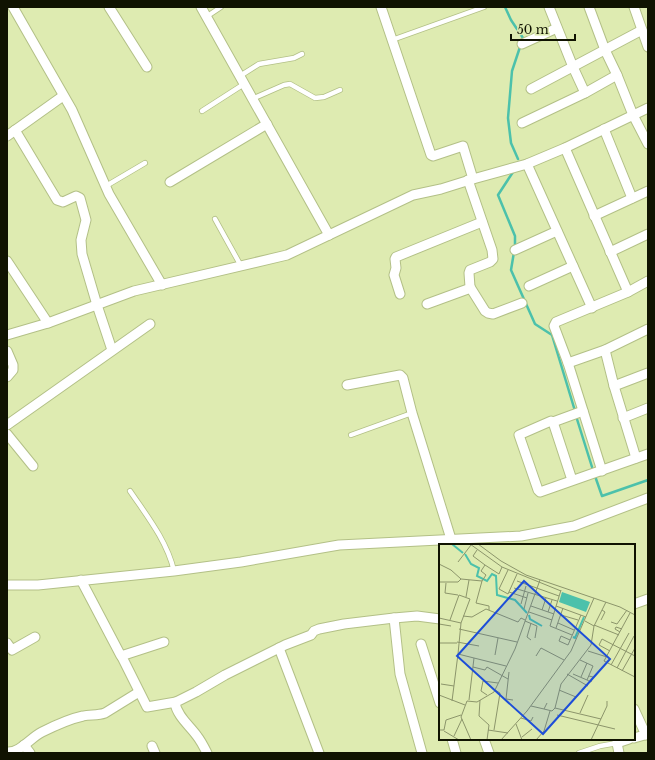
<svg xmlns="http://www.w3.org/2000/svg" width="655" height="760" viewBox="0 0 655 760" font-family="'Libre Baskerville',serif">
<rect width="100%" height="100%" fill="#deebb1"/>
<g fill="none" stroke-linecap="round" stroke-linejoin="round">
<g stroke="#4cc1ab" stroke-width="2.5">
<polyline points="505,7 511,20 523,38 512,71 508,118 511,143 518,159"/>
<polyline points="513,172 498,195 515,236 515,247"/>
<polyline points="514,252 511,270 535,324 552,335 575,411"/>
<polyline points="576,416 592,467"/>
<polyline points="595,476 602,496 648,480"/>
</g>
<g stroke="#b3c087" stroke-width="6">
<g id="lane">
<polyline points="206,17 221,7"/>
<polyline points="392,40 484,7"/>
<polyline points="240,76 259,64 294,58 302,54"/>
<polyline points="252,99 284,85 290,84 315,98 324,97 340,90"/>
<polyline points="202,111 244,84"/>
<polyline points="106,186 145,163"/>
<polyline points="215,219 241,266"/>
<polyline points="351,435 412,413"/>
<path d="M130,491C147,516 167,541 174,571"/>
<polyline points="579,753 600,746 617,743"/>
</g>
</g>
<g stroke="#b3c087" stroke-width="11">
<g id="street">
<polyline points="13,7 72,110 109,194 162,285"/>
<polyline points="109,7 147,67"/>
<polyline points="201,7 329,235"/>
<polyline points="381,7 431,155 433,156 463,146 473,179"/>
<polyline points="549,7 573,67 585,93"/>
<polyline points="589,7 605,50 617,75 633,115 648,144"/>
<polyline points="634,7 648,47"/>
<polyline points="522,44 557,28"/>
<polyline points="531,89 642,30"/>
<polyline points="522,123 585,93 617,75"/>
<polyline points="604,129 632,198"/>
<polyline points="15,130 57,200 63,202 76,196 80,198 86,220 81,240 82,254 97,305 112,350"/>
<polyline points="7,136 63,96"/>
<polyline points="565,148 628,292"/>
<polyline points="527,164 592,308"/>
<polyline points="170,182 267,124"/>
<polyline points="594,216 648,191"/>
<polyline points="515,250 557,231"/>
<polyline points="610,252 648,234"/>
<polyline points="7,261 48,323"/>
<polyline points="529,286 573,266"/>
<polyline points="470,287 485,311 488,313 493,314 522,303"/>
<polyline points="400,294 394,275 396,268 395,259 396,257 482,222"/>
<polyline points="427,304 468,289 470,287 469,273 470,270 490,262 493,259 492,250 468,180"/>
<polyline points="7,335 48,323 134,291 287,255 413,195 441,189 473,179 527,164 565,148 648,108"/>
<polyline points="605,350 614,386 636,458"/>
<polyline points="7,351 13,365 13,370 7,377"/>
<polyline points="568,363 605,350 648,329"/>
<polyline points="347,385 400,375 403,378 412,413 451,539"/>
<polyline points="614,386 648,373"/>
<polyline points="623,418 648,408"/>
<polyline points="553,422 583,411"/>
<polyline points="7,425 150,324"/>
<polyline points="7,434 33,466"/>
<polyline points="602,471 568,363 554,326 556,322 628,292 648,281"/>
<polyline points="572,480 553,422 551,421 519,435 538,490 540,492 648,454"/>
<polyline points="81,580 121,656 164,642"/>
<polyline points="7,585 38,585 174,571 241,562 339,545 521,536 574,526 648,498"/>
<polyline points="634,604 648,599"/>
<polyline points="394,618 400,674 422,753"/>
<polyline points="7,643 12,650 35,637"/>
<polyline points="421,644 440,703"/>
<polyline points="279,648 319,753"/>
<polyline points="122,657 147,707 176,702"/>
<polyline points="634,709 646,735"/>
<polyline points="634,738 648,734"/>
<polyline points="452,739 456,753"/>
<polyline points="484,739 489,753"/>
<polyline points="24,745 30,753"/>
<polyline points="152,746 155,753"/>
<path d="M7,752C20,753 30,738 42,732C54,726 69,719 83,716C90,714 97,716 105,713L139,692"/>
<path d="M207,753C204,747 201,741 197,736C190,726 177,716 175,703L176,702L196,692L225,675L285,645L311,635L314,631L319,629L344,624L394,618L417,616L440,619"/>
<polyline points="619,753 617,743 629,739"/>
</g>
</g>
<use href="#lane" stroke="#fff" stroke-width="4.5"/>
<use href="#street" stroke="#fff" stroke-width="9"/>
</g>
<g transform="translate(439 544)">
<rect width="196" height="196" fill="#deebb1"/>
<path d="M123,48L151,58L147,68L120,58Z" fill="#4cc1ab"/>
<path fill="none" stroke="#4cc1ab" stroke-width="2" d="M13,0L24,9M26,10L32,20L40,24L38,32L48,37L53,30L57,32L58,51L76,56L88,69M90,71L91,75L103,82M134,93L136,94L145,73"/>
<path fill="none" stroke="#8c956b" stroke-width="1" d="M31,0L63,23L122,47M39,0L62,17L87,31L181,63L196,71M38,6L34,12L46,21L60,30L63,23M19,18L32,1M0,20L12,26L22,35L43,37L47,31L42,27L46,21M69,26L60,45L69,50L78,30M43,37L37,59L50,62V66M78,37L120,52M0,38H19L22,35M7,39L6,49L19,51M75,44L118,57M122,46L111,82L133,91M70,48L88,54M27,53L30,36M82,60L87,42M92,62L115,70M117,62L147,73M85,65L89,49M103,66L107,54M90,68L113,76M109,68L113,56M191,69L165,117L196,133M122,71L139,76M24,72L33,73L47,65L79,78L82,74L86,76M0,74L22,79L19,110L67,122M11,76L20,51L31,55L22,79M162,76L166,68L163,66M86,77L98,82L96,94M146,77L155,82L152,101L122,140L116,164L162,175M172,78L178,80L188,66M119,79L135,86M0,80L12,82M155,81L180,91M155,82L167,58M117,84L124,64M20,85L78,98M181,88L176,85L177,83L183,85M92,96L88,93L92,79M131,96L122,92L120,97L129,101L142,71M18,98L40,102M0,99H18M149,107L168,113M171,107L160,101L163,95L196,112M56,111L59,94M97,112L102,104L125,116M172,121L190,89M34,123L46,126L48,123L69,135M178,124L195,92M183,127L196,104M70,128L67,155L74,156M128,130L149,142M134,130L148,136L154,122L141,116M142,133L148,119M148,136L152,138L154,133L150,132M2,140L15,142M120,146L137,153M0,151L26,161M48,151L42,147L44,137L59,139M30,156L35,114M41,156L40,172L50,181L48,196M13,157L19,110M92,162L105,165L108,159M105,165L113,167L116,164M141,169L149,151M118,171L176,185M82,174L92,177L94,173M77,180L83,196M0,186H5L7,176L22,171M49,186L69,189M55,186L61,149L56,146M5,187L20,196M15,192L23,175M83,193L93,185M32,196L22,173L28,157L38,158L55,148L76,105L101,36M62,196L88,167L132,107L155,54M97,196L105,187L111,167M152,196L168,162V157"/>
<path fill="#1d4ed8" fill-opacity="0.15" stroke="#1d4ed8" stroke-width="2" d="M85,37L171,115L104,190L18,112Z"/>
<rect width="196" height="196" fill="none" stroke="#101301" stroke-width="2"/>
</g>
<rect width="655" height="760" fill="none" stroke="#101301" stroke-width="16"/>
<path d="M511 34v6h64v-6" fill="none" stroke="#101301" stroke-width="2"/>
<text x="517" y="34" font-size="12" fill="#101301" stroke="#deebb1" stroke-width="3" paint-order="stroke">50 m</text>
</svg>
